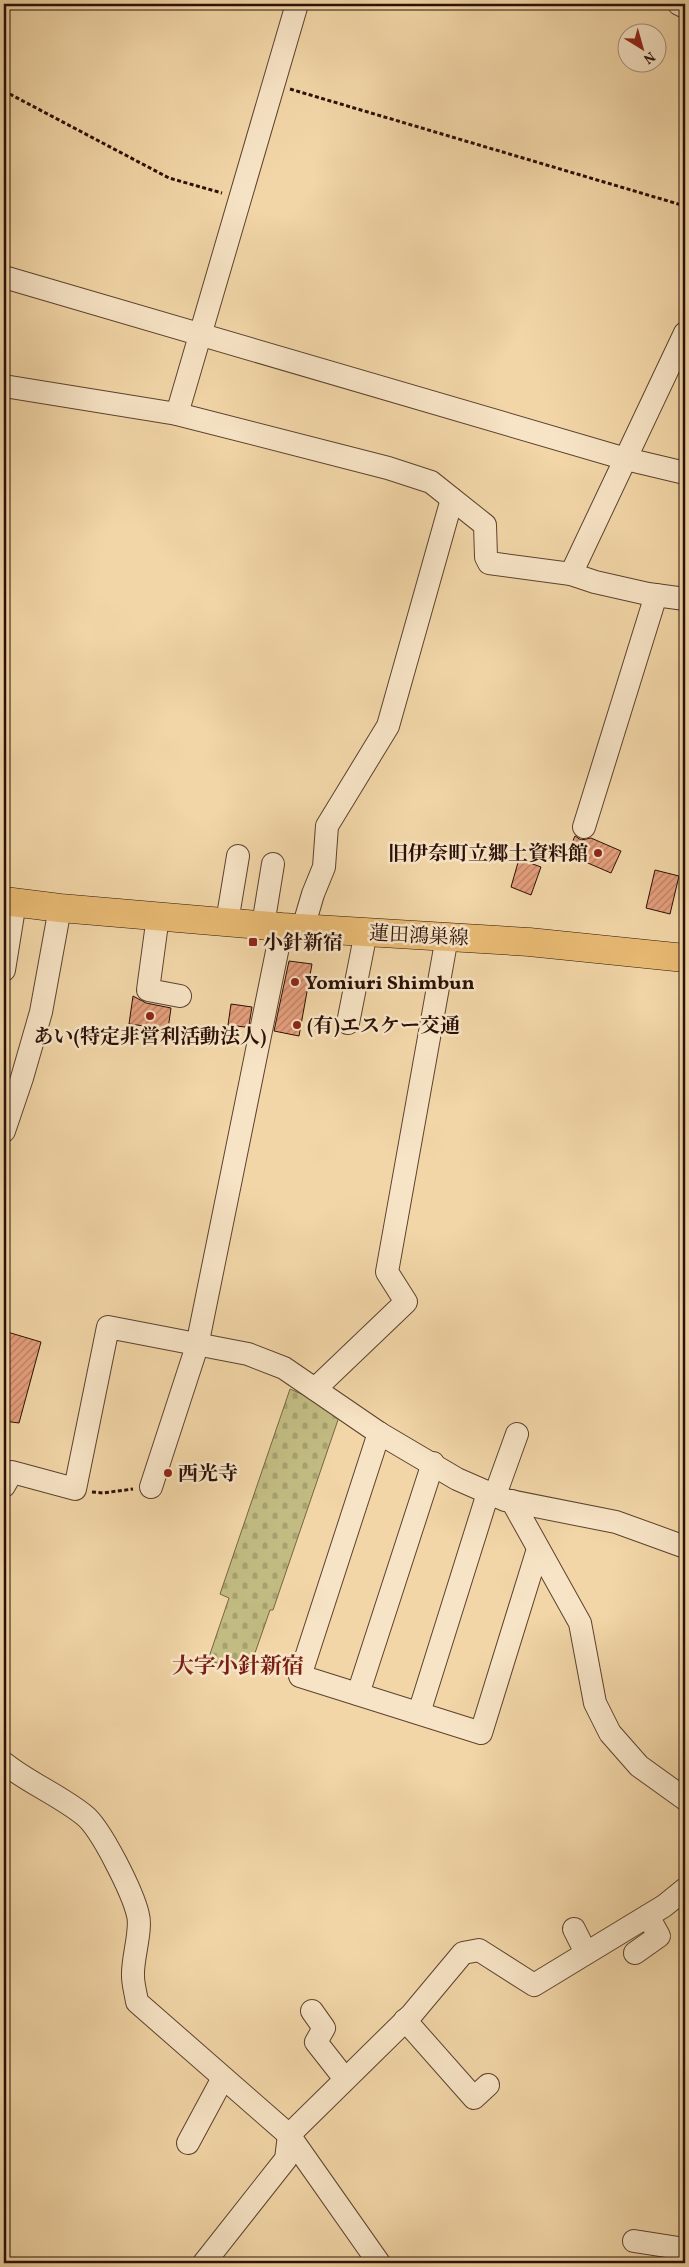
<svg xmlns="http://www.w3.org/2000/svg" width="689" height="2267" viewBox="0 0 689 2267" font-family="Vollkorn,'Noto Serif JP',serif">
<defs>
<pattern id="cemetery-stones" width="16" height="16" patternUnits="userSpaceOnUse" patternTransform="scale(1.25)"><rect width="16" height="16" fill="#c2bc82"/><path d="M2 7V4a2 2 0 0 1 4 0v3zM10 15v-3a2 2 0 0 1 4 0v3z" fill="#a7a16f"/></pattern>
<pattern id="building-hatch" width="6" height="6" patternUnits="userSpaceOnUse" patternTransform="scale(1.25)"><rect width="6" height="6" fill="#e59f7d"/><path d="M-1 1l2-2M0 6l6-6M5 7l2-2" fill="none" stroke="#ba8064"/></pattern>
</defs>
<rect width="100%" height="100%" fill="#f2d6a7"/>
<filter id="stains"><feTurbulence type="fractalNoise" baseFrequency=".004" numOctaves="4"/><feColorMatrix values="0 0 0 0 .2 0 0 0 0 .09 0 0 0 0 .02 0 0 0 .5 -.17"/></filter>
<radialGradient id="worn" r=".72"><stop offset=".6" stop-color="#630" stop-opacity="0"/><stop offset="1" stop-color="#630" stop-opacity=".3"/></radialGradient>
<polygon fill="url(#cemetery-stones)" stroke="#766644" points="290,1389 341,1411 273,1610 270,1610 248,1673 208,1660 229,1598 220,1594"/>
<g fill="url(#building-hatch)" stroke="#2a1006">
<polygon points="575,836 581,840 591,838 621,851 611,873 567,854"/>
<polygon points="519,859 541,867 531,895 511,887"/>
<polygon points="655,870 679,876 670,914 646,908"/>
<polygon points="289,961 312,964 299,1036 274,1031"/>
<polygon points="133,996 146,1003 171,1008 168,1029 129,1024"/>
<polygon points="231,1004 252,1007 249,1025 246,1025 245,1027 228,1025"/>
<polygon points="4,1331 41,1342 19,1423 4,1421"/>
</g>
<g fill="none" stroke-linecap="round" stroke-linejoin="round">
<g stroke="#5c422e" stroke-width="24">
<g id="minor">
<polyline points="679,4 685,7"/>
<polyline points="4,277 626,459 685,473"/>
<polyline points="4,386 177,414 388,468 431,482 485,525 486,557 489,563 571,574 595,582 648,594 685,599"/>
<polyline points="177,414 297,4"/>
<polyline points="571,574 685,333"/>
<polyline points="584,827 656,595"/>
<polyline points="158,916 148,990 180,996"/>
<polyline points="227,922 238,856"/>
<polyline points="263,925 273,864"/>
<polyline points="303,928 313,894 324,867 327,826 388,726 452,499"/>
<polyline points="4,970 15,902"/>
<polyline points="348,1023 366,932"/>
<polyline points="4,1131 22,1078 41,1012 60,908"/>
<polyline points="315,1389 406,1302 387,1272 447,937"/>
<polyline points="379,1433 300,1676 481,1733 538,1549"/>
<polyline points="4,1486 12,1472 75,1489 108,1327 248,1354 284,1368 379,1433 457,1479 505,1500 616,1522 685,1547"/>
<polyline points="151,1487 197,1346 282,927"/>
<polyline points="495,1495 517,1434"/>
<polyline points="512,1501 580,1623 595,1703 610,1733 639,1766 685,1799"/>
<polyline points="358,1694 433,1463"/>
<polyline points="419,1713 488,1493"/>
<path d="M4,1763C29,1783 59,1795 84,1815C101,1828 133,1893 138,1915C142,1930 132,1959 133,1976C133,1985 136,1994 137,2002L289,2135L379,2263"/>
<polyline points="574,1929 586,1953"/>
<polyline points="635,1953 659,1936 648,1916"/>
<polyline points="312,2011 324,2028 316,2042 345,2079"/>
<polyline points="405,2020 474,2098 488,2085"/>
<polyline points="188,2143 223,2078"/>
<polyline points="634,2241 685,2249"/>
<polyline points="204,2263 286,2159 289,2135 412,2014 463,1953 479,1950 534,1985 664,1906 685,1889"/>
</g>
</g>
<g stroke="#2a1006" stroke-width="29">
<polyline id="major" points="4,901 60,908 282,927 529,942 685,958"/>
</g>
<g stroke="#2a1006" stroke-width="3" stroke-dasharray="4 2.5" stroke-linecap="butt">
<polyline points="290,89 685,206"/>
<polyline points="4,91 169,178 222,193"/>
<polyline points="92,1492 103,1493 133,1489"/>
</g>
<use href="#minor" stroke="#f7e4c6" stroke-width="22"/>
<use href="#major" stroke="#e9bb74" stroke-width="28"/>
</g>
<g fill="#8f2418" stroke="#f7e4c6" stroke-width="2">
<circle cx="598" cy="853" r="5"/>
<rect x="248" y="937" width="10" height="10" rx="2.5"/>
<circle cx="295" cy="982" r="5"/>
<circle cx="150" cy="1016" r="5"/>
<circle cx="297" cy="1025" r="5"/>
<circle cx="168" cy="1473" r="5"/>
</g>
<g text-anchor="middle" stroke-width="5" stroke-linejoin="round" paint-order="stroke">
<g font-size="20" font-weight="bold" fill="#2a1006" stroke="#f7e4c6" text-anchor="start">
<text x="588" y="860" text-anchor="end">旧伊奈町立郷土資料館</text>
<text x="263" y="949">小針新宿</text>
<text x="305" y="989">Yomiuri Shimbun</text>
<text x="307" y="1032">(有)エスケー交通</text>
<text x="150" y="1043" text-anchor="middle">あい(特定非営利活動法人)</text>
<text x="178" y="1480">西光寺</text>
</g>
<g font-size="20" fill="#2a1006" stroke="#f7e4c6">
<text transform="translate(419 935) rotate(3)" y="7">蓮田鴻巣線</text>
</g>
<g font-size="22" font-weight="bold" fill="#7a1f14" stroke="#f7e4c6">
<text x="238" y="1673">大字小針新宿</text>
</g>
</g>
<rect width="689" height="2267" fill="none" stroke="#f2d6a7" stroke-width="20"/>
<rect x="5" y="5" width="679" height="2257" fill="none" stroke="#2a1006" stroke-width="2.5"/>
<rect x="10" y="10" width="669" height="2247" fill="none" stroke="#2a1006"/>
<g transform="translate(642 48) rotate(143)"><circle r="24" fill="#f7e4c6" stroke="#a58f79"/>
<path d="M0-4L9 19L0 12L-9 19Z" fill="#8f2418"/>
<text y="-8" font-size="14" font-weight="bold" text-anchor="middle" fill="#2a1006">N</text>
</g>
<rect width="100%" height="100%" filter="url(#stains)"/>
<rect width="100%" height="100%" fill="url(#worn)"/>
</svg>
